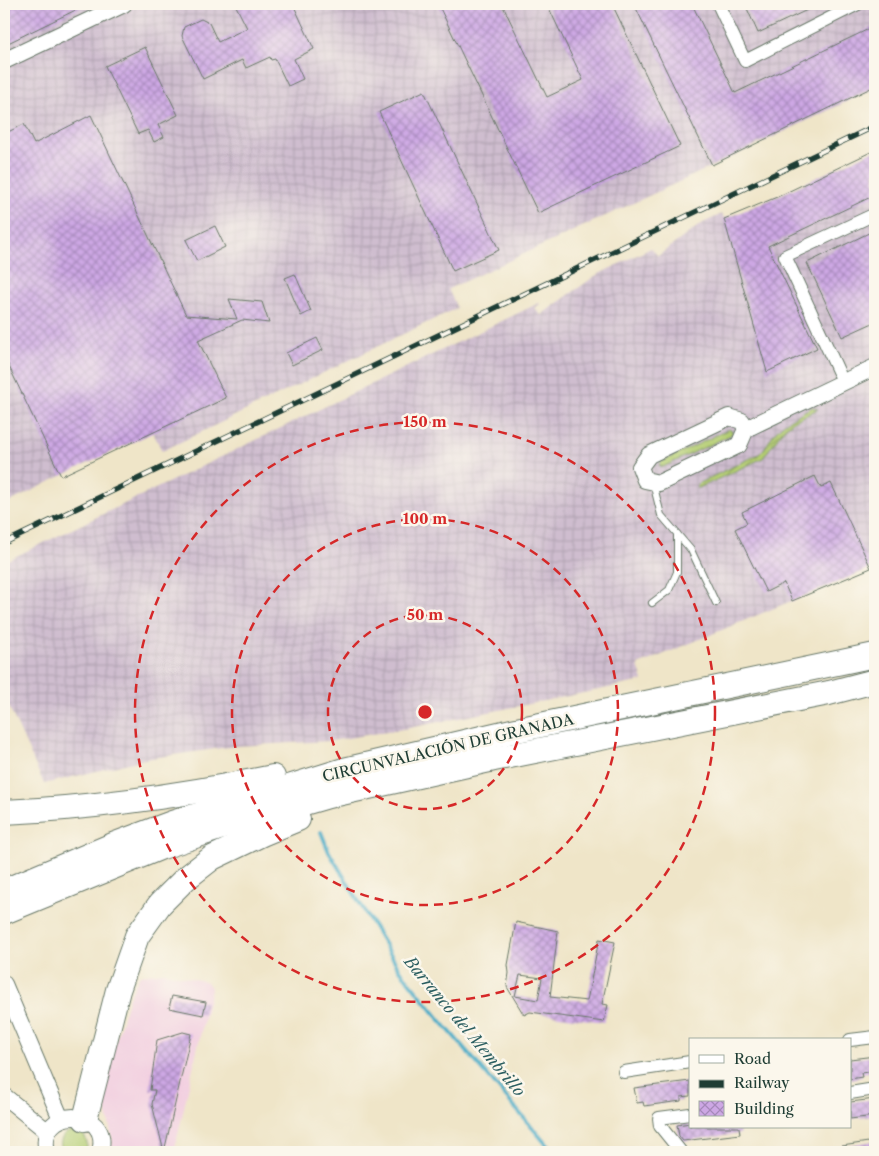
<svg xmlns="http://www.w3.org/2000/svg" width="879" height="1156" viewBox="0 0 879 1156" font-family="'Libre Caslon Text',serif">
<defs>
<pattern id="industrial-grid" width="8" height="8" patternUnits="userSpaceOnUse" patternTransform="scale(1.25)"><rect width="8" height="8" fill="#cfbdcf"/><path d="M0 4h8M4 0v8" fill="none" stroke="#b1a3b2"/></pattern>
<pattern id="garden-furrows" width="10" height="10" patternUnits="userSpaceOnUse" patternTransform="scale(1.25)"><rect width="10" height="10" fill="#b4cd72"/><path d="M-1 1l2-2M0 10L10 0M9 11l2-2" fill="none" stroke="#92a85e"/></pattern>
<pattern id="building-cross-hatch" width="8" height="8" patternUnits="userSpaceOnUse" patternTransform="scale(1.25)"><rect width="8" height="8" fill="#cda7e4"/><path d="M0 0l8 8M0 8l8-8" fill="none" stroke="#a689ba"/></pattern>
</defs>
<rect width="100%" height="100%" fill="#fbf7ec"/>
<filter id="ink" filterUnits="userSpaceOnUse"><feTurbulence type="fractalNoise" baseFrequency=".02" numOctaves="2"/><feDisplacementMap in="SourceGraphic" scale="10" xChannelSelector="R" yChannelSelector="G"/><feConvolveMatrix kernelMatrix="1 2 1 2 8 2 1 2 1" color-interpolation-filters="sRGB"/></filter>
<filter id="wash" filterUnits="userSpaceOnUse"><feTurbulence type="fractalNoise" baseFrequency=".0096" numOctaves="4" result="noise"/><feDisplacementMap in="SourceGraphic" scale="20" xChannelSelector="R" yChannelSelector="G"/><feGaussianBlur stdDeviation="1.12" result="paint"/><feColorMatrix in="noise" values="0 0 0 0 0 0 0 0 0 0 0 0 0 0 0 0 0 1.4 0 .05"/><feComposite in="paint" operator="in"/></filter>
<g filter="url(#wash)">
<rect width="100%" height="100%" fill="#efe5c8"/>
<polygon fill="#f2cfe0" points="164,972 207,982 211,988 174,1152 111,1152 112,1138 105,1104 108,1067 129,997 140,975"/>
<g fill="url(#industrial-grid)">
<polygon points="4,4 875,4 875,88 711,167 448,289 457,308 162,451 152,430 4,505"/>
<polygon points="875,150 875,566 638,665 643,681 409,728 330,741 236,746 145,759 44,784 4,696 4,562 539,303 540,304 535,308 541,315 595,276 651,248 658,256 701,224 722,214 725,220"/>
</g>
<g fill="#b4cd72" stroke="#6a8553">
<polygon points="729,429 733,432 731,435 663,467 660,466 659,464 661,462"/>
<path d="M75,1130C85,1133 89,1141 86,1151L63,1152C57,1141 63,1132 75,1130Z"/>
</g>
<path fill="url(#garden-furrows)" stroke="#6a8553" d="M812,407L818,409L794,421L784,429L763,458L697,489V484L759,454C765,449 768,442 773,435C783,421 798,415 812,407Z"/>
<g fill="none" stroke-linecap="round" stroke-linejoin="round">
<polyline stroke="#47abc6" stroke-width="4" points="321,832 329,852 400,970 440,1020 553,1152"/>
</g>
<g id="blocks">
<g fill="url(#building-cross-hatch)" fill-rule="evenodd">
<polygon points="4,4 88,4 4,45"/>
<polygon points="235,4 293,4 314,49 294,59 303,79 288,86 275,59 271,60 270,57 246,68 242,60 203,79 182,36 184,27 201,19 209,23 218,42 247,28"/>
<polygon points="438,4 502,4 547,97 583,80 547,4 612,4 680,146 538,213"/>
<polygon points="634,4 692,4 735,93 875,26 875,86 712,165"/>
<polygon points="745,4 820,4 758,33"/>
<polygon points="145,47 178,115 158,125 164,137 154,142 148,130 138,134 105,66"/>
<polygon points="424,91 499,250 453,271 379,112"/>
<polygon points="91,115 186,315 237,319 229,299 262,302 269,323 242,320 198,340 226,398 61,476 4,356 4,134 24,124 34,144"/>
<polygon points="875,150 875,195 768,246 817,348 767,372 724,219 777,197"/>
<polygon points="215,226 225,247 197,261 186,240"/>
<polygon points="875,230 875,322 842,337 807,263"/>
<polygon points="295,274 311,311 301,316 285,278"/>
<polygon points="317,338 323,350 292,365 286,353"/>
<polygon points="815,476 821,488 831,483 871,568 792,601 784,583 766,592 735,529 747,523 742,512"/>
<path d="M516,922L558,931L550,997L587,1001L599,939L615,942L602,1004L608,1005L604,1022L530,1012L524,1015L507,987L509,973L508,965ZM520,975L542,978L538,1000L515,996Z"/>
<polygon points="172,996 206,1002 203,1015 169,1008"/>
<polygon points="183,1032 191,1034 164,1152 152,1104 155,1090 150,1090 157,1040"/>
<polygon points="875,1056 875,1071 861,1073 862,1077 850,1079 850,1059"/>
<polygon points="690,1081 690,1096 681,1097 681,1101 644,1106 643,1102 637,1103 634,1088"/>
<polygon points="875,1099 875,1116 850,1119 850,1102"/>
<polygon points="690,1123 690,1127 739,1127 740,1134 683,1141 679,1136 677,1125"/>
<polygon points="875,1141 875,1152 843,1152 842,1146"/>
</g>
</g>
</g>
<g filter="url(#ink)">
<use href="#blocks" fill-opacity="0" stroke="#687868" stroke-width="1"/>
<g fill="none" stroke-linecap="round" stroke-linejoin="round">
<g stroke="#687868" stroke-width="8">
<g id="service">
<polyline points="653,483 661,515 691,550 716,603"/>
<polyline points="652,603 669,590 677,572 677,534"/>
</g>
</g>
<g stroke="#687868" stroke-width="14">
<g id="minor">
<polyline points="718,4 745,61 858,4"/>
<polyline points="839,373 785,256 875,214"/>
<polyline points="850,1040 875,1037"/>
<polyline points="624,1072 690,1062"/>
<polyline points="850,1093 875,1089"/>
<polyline points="681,1152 660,1126 659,1118 690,1114"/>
</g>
</g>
<g stroke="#687868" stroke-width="18">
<g id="tertiary">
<polyline points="4,61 124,4"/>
<polyline points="746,429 742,421 729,417 649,455 640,467 645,480 659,483 739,445 746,429 875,367"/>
<polyline points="4,984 61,1119"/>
<polyline points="4,1096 48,1132"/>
<path d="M47,1152C35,1105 113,1106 100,1152"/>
</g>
</g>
<g stroke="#687868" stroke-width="26">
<g id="motorway">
<path d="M4,812C94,808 184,795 273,777"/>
<polyline points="4,891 113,845 172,823 344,770 512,731 875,655"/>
<polyline points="4,912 162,847 216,829 328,796 494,759 829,693 875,681"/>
<polyline points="85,1119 118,990 137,936 160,904 185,879 212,858 262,834 298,819"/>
</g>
</g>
<use href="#service" stroke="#fff" stroke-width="6"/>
<use href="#minor" stroke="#fff" stroke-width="12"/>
<use href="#tertiary" stroke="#fff" stroke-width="16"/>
<use href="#motorway" stroke="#fff" stroke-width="24"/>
<g stroke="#1f3d34" stroke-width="5.5">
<polyline id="rail" points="4,543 875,126"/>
</g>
<use href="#rail" stroke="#fbf7ec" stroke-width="4" stroke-dasharray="11" stroke-linecap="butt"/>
</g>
</g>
<g fill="none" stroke="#d62828" stroke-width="2.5" stroke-dasharray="9 6">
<circle cx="425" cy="712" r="97"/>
<circle cx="425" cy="712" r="193"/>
<circle cx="425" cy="712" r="290"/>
</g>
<g text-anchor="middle" stroke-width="5" stroke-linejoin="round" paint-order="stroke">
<g font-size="15" fill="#1f3d34" stroke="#fbf7ec">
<text transform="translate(448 748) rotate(-13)" y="5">CIRCUNVALACIÓN DE GRANADA</text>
</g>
<g font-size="16" font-style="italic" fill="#2b5e60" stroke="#fbf7ec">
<text transform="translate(465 1026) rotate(50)" y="6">Barranco del Membrillo</text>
</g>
</g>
<circle cx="425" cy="712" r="8" fill="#d62828" stroke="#fbf7ec" stroke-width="2.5"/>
<g font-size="15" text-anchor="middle" font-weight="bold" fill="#d62828" stroke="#fbf7ec" stroke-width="5" stroke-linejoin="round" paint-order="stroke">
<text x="425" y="427">150 m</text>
<text x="425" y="524">100 m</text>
<text x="425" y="620">50 m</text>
</g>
<rect width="879" height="1156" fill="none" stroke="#fbf7ec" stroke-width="20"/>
<rect x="689" y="1038" width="162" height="90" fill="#fbf7ec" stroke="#a3ada2"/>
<rect x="699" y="1055" width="25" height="8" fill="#ffffff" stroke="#a3ada2"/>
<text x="734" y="1064" font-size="15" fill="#1f3d34">Road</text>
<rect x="699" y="1080" width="25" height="8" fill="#1f3d34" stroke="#a3ada2"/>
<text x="734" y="1088" font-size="15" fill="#1f3d34">Railway</text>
<rect x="699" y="1101" width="25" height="15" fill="url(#building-cross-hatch)" stroke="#a3ada2"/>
<text x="734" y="1114" font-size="15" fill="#1f3d34">Building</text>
</svg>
